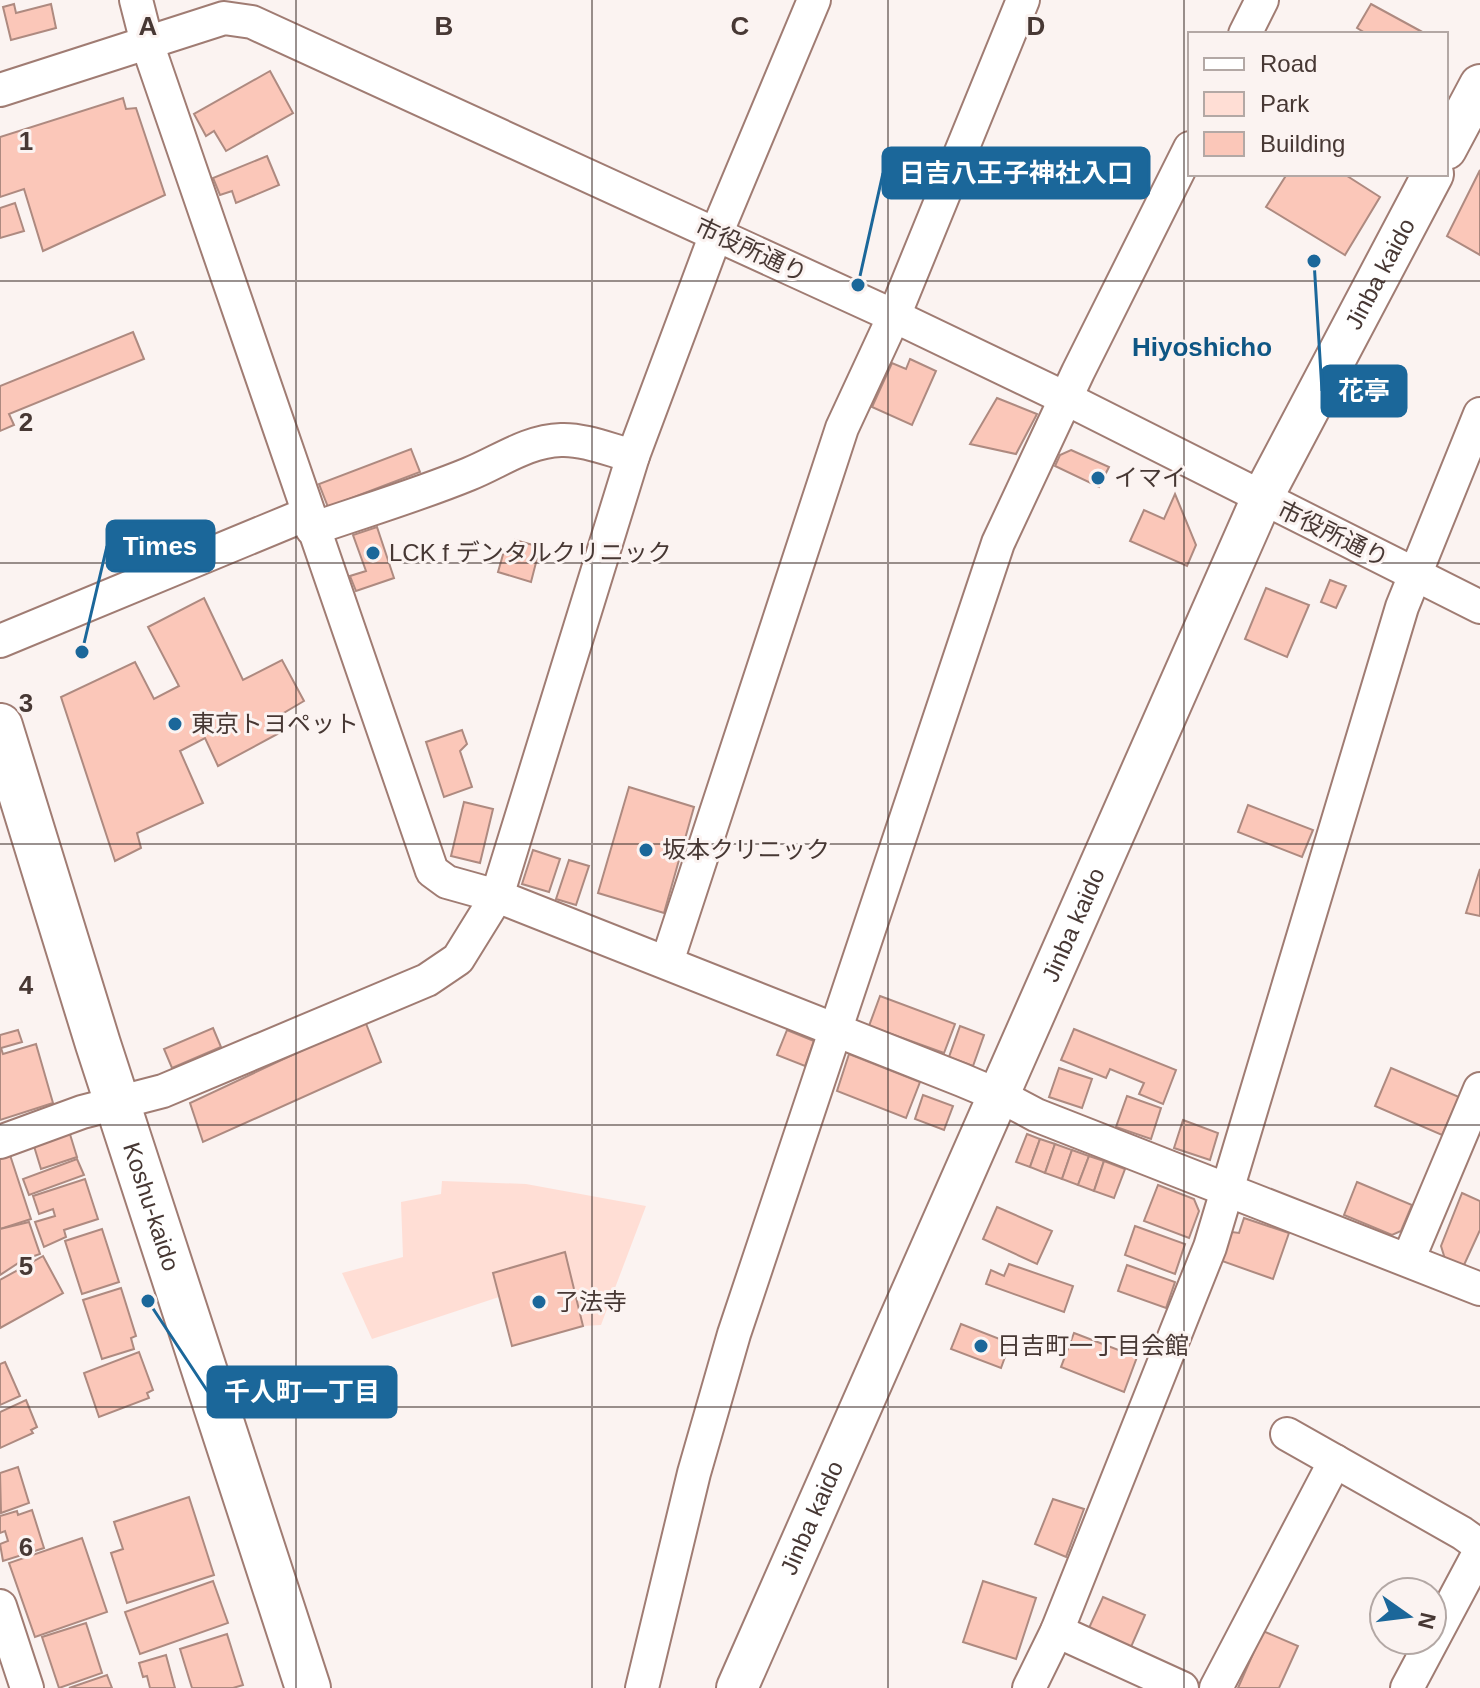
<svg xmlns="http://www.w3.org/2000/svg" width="1480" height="1688" viewBox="0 0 1480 1688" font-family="Arial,'Noto Sans JP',sans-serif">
<rect width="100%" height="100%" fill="#fbf3f1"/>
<polygon fill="#ffded5" points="442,1181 526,1184 646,1206 601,1325 583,1326 565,1252 493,1273 499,1297 372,1339 342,1273 403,1257 401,1202 441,1194"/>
<g fill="#fbc7b9" stroke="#ae8a80" stroke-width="2">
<polygon points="14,4 16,13 51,4 56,28 11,40 3,7"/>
<polygon points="1371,4 1426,34 1367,34 1357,28"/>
<polygon points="270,71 293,113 226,151 214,131 206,136 194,114"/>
<polygon points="123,98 126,109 136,108 165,195 43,251 24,189 0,197 0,137"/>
<polygon points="267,156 279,185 236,203 232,191 220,195 213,178"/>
<polygon points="1480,170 1480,255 1447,236"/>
<polygon points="1287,174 1344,174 1380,197 1345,255 1266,207"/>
<polygon points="15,203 24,231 0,238 0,208"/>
<polygon points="133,332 144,359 9,414 14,425 0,431 0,386"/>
<polygon points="910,359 936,371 912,425 872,407 892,363 906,369"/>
<polygon points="997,398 1037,414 1016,454 970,444"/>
<polygon points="411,449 420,472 328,507 319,484"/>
<polygon points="1071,450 1109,467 1099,487 1055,466 1060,455"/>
<polygon points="1175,494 1196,545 1187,566 1130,541 1144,510 1164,519"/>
<polygon points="377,527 394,578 356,591 350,576 366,571 353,535"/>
<polygon points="515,540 540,547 531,582 498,572 504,551 512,553"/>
<polygon points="1330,580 1346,586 1336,608 1321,602"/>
<polygon points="1266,588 1309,605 1287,657 1245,639"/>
<polygon points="204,598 243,680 282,660 304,701 277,717 283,731 218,766 205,738 180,751 203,803 137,833 141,848 115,861 61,697 135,662 154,699 179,686 148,627"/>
<polygon points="462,730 467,744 460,751 472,787 444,797 426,742"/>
<polygon points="629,787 694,807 664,913 598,893"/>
<polygon points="464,802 493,809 480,863 451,856"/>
<polygon points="1248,805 1313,830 1302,857 1238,832"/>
<polygon points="533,850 560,859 549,892 522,884"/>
<polygon points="569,860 589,866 576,905 556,899"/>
<polygon points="1480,869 1480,916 1466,913"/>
<polygon points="880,996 955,1024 944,1053 869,1026"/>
<polygon points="365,1021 381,1062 203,1142 190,1103"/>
<polygon points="960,1026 984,1035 973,1066 949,1057"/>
<polygon points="213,1028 221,1047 172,1068 164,1049"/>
<polygon points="1074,1029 1176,1070 1163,1104 1139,1094 1144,1083 1110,1069 1106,1078 1061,1060"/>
<polygon points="18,1030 22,1042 1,1048 3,1054 36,1044 53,1103 0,1120 0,1035"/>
<polygon points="787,1030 814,1041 805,1066 777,1055"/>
<polygon points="849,1054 920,1082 906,1118 837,1091"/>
<polygon points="1059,1068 1092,1079 1082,1108 1049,1097"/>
<polygon points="1391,1068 1459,1097 1442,1135 1375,1106"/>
<polygon points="923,1095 953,1106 944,1130 915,1119"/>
<polygon points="1127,1096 1161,1108 1151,1139 1116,1127"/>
<polygon points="1183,1120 1218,1133 1210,1160 1174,1148"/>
<polygon points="69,1131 77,1157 41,1169 33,1143"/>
<polygon points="1027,1134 1040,1139 1030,1167 1016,1162"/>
<polygon points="1040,1139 1055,1144 1045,1173 1030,1167"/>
<polygon points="1055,1144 1072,1150 1062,1179 1045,1173"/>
<polygon points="1072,1150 1089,1156 1078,1185 1062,1179"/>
<polygon points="10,1155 31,1219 0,1229 0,1159"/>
<polygon points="1089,1156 1104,1161 1094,1191 1078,1185"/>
<polygon points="77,1159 84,1175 29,1195 23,1179"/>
<polygon points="1104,1161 1125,1169 1114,1198 1094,1191"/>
<polygon points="85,1179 98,1219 64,1230 66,1237 44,1247 35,1222 55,1216 53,1209 39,1214 33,1196"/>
<polygon points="1357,1182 1412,1205 1401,1231 1392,1235 1344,1215"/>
<polygon points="1158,1185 1194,1199 1199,1211 1189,1238 1144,1221"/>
<polygon points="1462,1193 1480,1201 1480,1230 1464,1265 1445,1259 1441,1246"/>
<polygon points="997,1207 1052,1231 1037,1264 983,1239"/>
<polygon points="1244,1218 1289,1233 1273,1279 1222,1261 1232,1232 1239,1233"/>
<polygon points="29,1222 40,1254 23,1260 0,1275 0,1229"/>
<polygon points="1135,1226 1185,1244 1175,1274 1125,1255"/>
<polygon points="102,1229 119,1282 82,1294 65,1241"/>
<polygon points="565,1252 583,1326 512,1346 493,1273"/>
<polygon points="43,1256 63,1293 0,1328 0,1280"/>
<polygon points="1009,1264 1073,1286 1064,1312 986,1284 991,1270 1004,1276"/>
<polygon points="1127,1265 1175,1282 1166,1308 1118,1291"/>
<polygon points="121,1288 136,1336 131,1338 134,1349 102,1359 83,1300"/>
<polygon points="961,1324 1010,1343 1001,1368 951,1349"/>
<polygon points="1074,1333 1137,1357 1124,1392 1061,1367"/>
<polygon points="139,1352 153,1390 147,1393 149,1398 99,1417 84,1373"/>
<polygon points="5,1362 20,1396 0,1405 0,1364"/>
<polygon points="26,1400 37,1427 31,1430 33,1433 0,1448 0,1412"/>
<polygon points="18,1467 29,1503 1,1513 0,1473"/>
<polygon points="189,1497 214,1575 127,1603 111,1553 123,1549 114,1522"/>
<polygon points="1053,1499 1084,1509 1066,1557 1035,1544"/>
<polygon points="32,1510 44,1548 3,1561 0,1544 8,1541 5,1531 0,1533 0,1516 17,1511 18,1515"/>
<polygon points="82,1538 107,1612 35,1637 9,1563"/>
<polygon points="213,1581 228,1623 140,1654 125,1612"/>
<polygon points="983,1581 1036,1598 1016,1659 963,1642"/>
<polygon points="1103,1597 1145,1615 1131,1647 1089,1628"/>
<polygon points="86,1623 102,1673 59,1688 42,1637"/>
<polygon points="1263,1631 1298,1646 1279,1688 1238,1688"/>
<polygon points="227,1634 243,1685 233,1688 192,1688 180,1649"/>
<polygon points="166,1655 175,1688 150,1688 147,1676 143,1677 139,1663"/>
<polygon points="107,1675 112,1688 69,1688"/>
</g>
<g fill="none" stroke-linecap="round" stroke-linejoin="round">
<g stroke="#a07c73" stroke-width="36">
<g id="minor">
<polyline points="136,0 147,43 432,871 447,882 497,896 962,1080 1000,1096 1036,1115 1480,1289"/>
<polyline points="1245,34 1262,0"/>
<polyline points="0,90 224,18 252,22 894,316 1065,398 1480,607"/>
<path d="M312,529C364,511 418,495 469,474C499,462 527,441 561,440C584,439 610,450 633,456"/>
<polyline points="0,641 307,514"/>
<polyline points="667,962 842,428 894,316 1023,0"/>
<polyline points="0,1142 82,1112 163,1091 427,980 458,959 497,896 633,456 716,234 814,0"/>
<polyline points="1408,1260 1480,1089"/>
<polyline points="1287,1434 1462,1533 1480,1546"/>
<polyline points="0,1606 27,1688"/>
<polyline points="1057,1631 1182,1688"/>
<polyline points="642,1688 694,1473 734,1334 998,543 1078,372 1190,148"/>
<polyline points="1029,1688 1057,1631 1210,1247 1402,607 1480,414"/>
<polyline points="1216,1688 1335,1461"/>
<polyline points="1407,1688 1480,1551"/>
</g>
</g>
<g stroke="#a07c73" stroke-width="44">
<g id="major">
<polyline points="1446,149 1480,85"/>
<path id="s1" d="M737,1688L1262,498L1433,174"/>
</g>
</g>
<g stroke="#a07c73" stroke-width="48">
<g id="highway">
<path id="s2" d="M0,726L98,1044L308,1688"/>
</g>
</g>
<use href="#minor" stroke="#fff" stroke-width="32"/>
<use href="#major" stroke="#fff" stroke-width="40"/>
<use href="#highway" stroke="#fff" stroke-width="44"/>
</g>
<path fill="none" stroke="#473834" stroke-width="2" stroke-opacity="0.55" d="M296,0V1688M592,0V1688M888,0V1688M1184,0V1688M0,281H1480M0,563H1480M0,844H1480M0,1125H1480M0,1407H1480"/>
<g fill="#1b679a" stroke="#fbf3f1" stroke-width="3">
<circle cx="1098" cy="478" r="8"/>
<circle cx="373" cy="553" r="8"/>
<circle cx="175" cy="724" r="8"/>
<circle cx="646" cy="850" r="8"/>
<circle cx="539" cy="1302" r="8"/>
<circle cx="981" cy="1346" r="8"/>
</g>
<g text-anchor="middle" stroke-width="6" stroke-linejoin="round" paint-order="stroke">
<g font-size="24" fill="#473834" stroke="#fbf3f1">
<text transform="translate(751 250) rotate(25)" y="8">市役所通り</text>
<text dy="8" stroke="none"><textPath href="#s1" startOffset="1554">Jinba kaido</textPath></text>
<text transform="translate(1333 534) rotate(26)" y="8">市役所通り</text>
<text dy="8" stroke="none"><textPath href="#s1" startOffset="834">Jinba kaido</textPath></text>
<text dy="8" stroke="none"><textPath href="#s2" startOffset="504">Koshu-kaido</textPath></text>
<text dy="8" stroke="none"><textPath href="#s1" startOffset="186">Jinba kaido</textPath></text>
</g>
<g font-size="24" fill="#473834" stroke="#fbf3f1" text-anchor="start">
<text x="1114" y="486">イマイ</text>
<text x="389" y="561">LCK f デンタルクリニック</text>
<text x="191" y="732">東京トヨペット</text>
<text x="662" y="858">坂本クリニック</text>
<text x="555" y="1310">了法寺</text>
<text x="997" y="1354">日吉町一丁目会館</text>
</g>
<g font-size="26" font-weight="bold" fill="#0e5684" stroke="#fbf3f1">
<text x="1202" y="356">Hiyoshicho</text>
</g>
</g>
<g font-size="26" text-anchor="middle" font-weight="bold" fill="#473834" stroke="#fbf3f1" stroke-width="6" stroke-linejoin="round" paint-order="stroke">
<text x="148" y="35">A</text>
<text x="444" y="35">B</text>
<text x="740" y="35">C</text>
<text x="1036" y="35">D</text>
<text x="26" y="150">1</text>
<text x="26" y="431">2</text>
<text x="26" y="712">3</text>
<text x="26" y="994">4</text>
<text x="26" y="1275">5</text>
<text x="26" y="1556">6</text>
</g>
<path fill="none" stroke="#1b679a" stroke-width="3" d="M858 285L883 173M1314 261L1322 391M82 652L107 546M148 1301L208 1392"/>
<g fill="#1b679a" stroke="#fbf3f1" stroke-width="3">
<circle cx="858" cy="285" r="8"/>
<circle cx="1314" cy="261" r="8"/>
<circle cx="82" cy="652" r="8"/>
<circle cx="148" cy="1301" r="8"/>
</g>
<g fill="#1b679a" stroke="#1b679a" stroke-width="3">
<rect x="883" y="148" width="266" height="50" rx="8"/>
<rect x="1322" y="366" width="84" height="50" rx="8"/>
<rect x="107" y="521" width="107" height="50" rx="8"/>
<rect x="208" y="1367" width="188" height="50" rx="8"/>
</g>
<g font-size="26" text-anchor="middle" font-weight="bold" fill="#fff">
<text x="1016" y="182">日吉八王子神社入口</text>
<text x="1364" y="400">花亭</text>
<text x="160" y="555">Times</text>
<text x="302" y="1401">千人町一丁目</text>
</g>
<rect x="1188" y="32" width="260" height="144" fill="#fbf3f1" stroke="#b3a8a5" stroke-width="2"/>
<rect x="1204" y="58" width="40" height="12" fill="#ffffff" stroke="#b3a8a5" stroke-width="2"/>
<text x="1260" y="72" font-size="24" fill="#473834">Road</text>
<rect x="1204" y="92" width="40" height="24" fill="#ffded5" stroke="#b3a8a5" stroke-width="2"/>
<text x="1260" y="112" font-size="24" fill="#473834">Park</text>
<rect x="1204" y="132" width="40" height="24" fill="#fbc7b9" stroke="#b3a8a5" stroke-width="2"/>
<text x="1260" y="152" font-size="24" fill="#473834">Building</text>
<g transform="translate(1408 1616) rotate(104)"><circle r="38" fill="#fbf3f1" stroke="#b3a8a5" stroke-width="2"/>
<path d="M0-6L14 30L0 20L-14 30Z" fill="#1b679a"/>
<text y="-12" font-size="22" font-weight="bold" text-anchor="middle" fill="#473834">N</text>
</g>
</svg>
